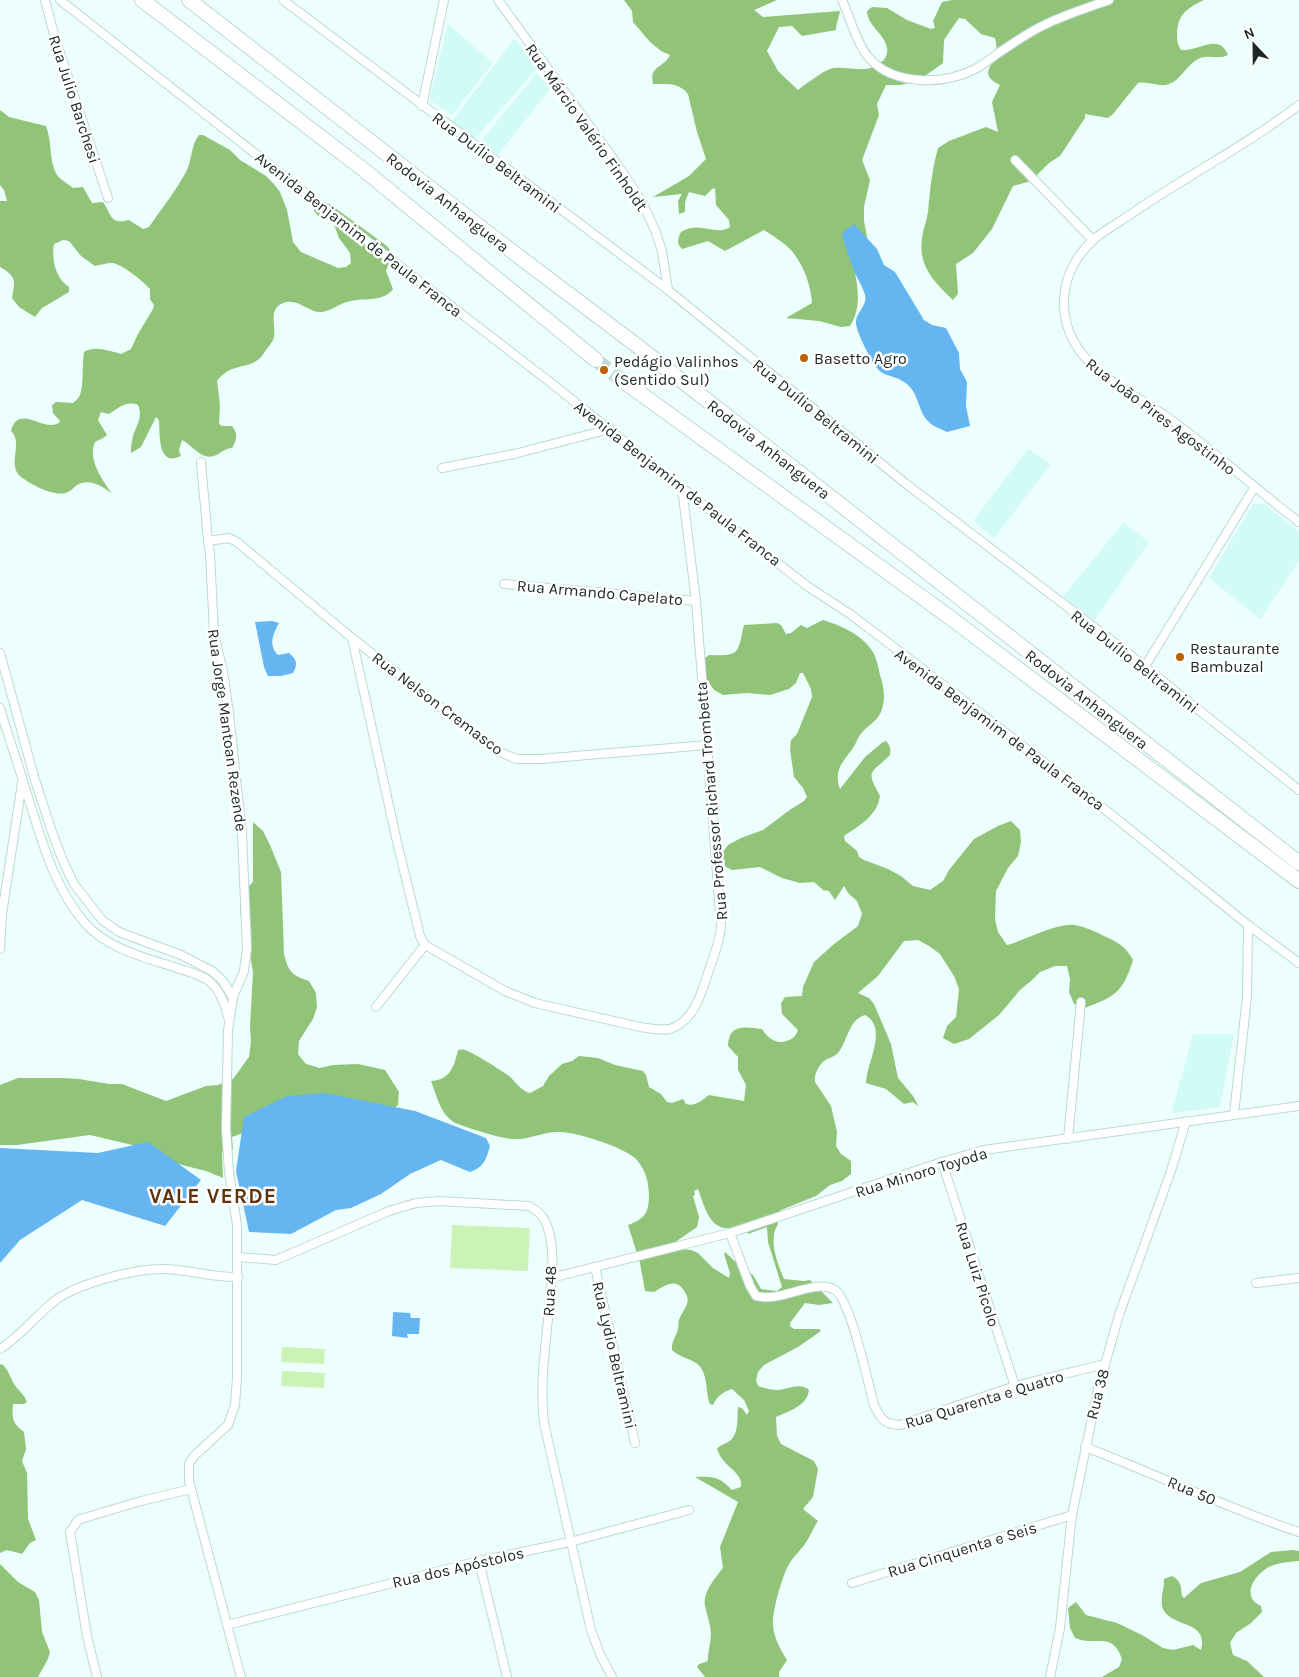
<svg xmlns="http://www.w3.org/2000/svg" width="1299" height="1677" viewBox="0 0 1299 1677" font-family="Karla,sans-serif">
<rect width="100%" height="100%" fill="#edfffd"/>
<g fill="#d2faf6">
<polygon points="448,24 493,63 452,115 431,101 430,96"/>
<polygon points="514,39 539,66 474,140 452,121"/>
<polygon points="537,73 550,89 498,155 481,141"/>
<polygon points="1028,449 1051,464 994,538 973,521"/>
<polygon points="1253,504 1264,504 1299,531 1299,561 1260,619 1209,578"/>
<polygon points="1123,523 1149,542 1094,621 1063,597"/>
<polygon points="1193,1034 1234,1034 1220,1107 1175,1113 1172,1112"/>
</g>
<g fill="#cbf3b8">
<polygon points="452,1225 530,1228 528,1271 450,1268"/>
<polygon points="282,1347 325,1349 324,1364 281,1362"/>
<polygon points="282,1371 325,1373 324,1388 281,1386"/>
</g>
<g fill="#91c479" fill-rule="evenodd">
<path d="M624,0H777L754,10L763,17L840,11C839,18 836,23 836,30L802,36L792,26L779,27L767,51L778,71L798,90C806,84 825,69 834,68C850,66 865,74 879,64C885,60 888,55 887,48C885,34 868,27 867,11L872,7L887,8L907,20L931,29L935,28L933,21L942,2L952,0H1204C1187,8 1177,15 1177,35C1177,42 1178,45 1181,50C1199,52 1218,32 1228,55C1219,60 1208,54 1198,59C1185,66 1180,83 1165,85C1156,86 1147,81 1138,83L1113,114L1108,118L1085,114V118L1060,156L1049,163L1031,181L1013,186L992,229L973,253L956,264L958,294L953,300C934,282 918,266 922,238C923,229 927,220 928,212C930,190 932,169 938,148L949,141L986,127L998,132L992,102L1000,85C977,73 994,68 996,51C997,47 996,42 995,38L981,34L965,19L959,18L944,40L943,63L918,81L900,85H886L877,104L879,115L862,160L870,180L864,207V221L869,247L853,262C857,283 863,306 850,326L841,327L819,321L786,318L812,303C811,285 803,263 790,249C783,242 773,236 764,230L725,251L708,241L682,249C676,243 678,238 681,232C701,220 716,237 730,227L729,220L716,205L715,188L712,189L705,196L689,192L685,202V212L679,214L678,201L682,194L653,197L689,176L706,159L697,132L688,94C679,82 666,84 653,84C649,65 663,69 670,55L661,51L650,42L633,22L632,11Z"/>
<path d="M0,110L9,117L46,126C52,141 49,157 55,171C57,178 67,183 73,188L83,187L92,203L103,202C112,215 110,225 129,220L143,229L149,227C161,209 176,191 186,172C192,161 191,144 199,135H203L230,150L240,160L266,176L273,183L280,192L287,210L293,242L301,252L338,268L346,267L351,263L350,253L339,238L333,222L319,217L314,211V204L319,199L331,205L387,246C394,254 389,262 386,271L393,289C383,303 362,297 347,302C339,304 330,311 322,312C308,313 298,297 283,303C268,309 276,325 274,337C273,342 267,348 264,353C252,372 232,360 217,381L220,405L219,424L222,426H232C238,434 237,439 232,448C222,449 221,454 214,456C201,460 192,445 182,440L179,450L181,456C157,468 160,433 159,420L156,417L141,447L131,453C131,449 131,444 132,441C134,427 144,420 138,405C127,400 118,408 109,414L101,412L98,420L107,435L103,438L95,442C87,460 103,480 112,494C103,486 89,478 77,485C74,487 71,491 68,492C55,498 32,485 21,477C6,465 24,443 11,431C17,407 37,425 51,425C54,425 56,424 59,423L60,421L53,413L52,405L56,402L73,403C75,401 78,399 79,397C84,390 82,362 84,352C94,345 110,351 121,354L131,349L138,334L153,309L154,305L150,299V289C143,281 122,264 112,263C106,263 100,265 95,266L81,256L69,241L63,240L54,244C51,259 56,279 69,287V292L42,308L35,317L19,307L12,298C15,280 17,277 0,267V201H7L4,190L0,185Z"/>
<path d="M823,620C842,626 866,636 875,656C877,662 879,669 880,675C884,688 886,699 881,712C876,723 866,726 860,735C857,739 856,744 853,748C843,762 833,770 840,789L865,757L883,742L886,741C890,745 891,750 890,755C871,774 865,769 880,796C877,816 860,825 844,836L845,841L857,851L859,857L864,860L888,869L901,876L913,886L930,890L943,881L949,870L974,839L998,826L1011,821L1020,830L1021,842L1018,856L1008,868L996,891L995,919L998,932L1007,945C1026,940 1056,923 1075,925C1085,927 1095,931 1104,936C1118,942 1126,947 1133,960C1123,992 1116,996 1085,1008L1074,1004L1069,992L1070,979L1067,966H1055L1040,972L1031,981L1020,990L999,1015L969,1039L954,1044L943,1038L947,1026L956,1017L959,989L954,976L940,954L929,946L918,940L904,941L878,976L858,993L869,998L874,1004L891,1044L898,1078L913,1096L919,1107L913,1102L904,1104L886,1089L866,1083C866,1064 889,1028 865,1015C848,1020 848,1041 838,1053C834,1057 828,1058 824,1061C818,1066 814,1075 815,1082L831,1106L837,1132L836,1146L841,1154L851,1161V1174L842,1181L830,1185L816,1196L781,1210L776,1216L778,1224C768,1240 777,1262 784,1279L804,1281L810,1280L833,1303L819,1305L805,1303L790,1323V1326L794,1329H819L821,1331L798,1347L764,1365L758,1372L756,1380L758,1386C765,1388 771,1390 778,1390C788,1389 800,1382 809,1390C807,1406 789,1411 776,1417L777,1436L781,1444L814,1461L818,1469L813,1497L803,1509L818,1521C813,1528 810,1537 805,1544C800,1551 792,1558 788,1566C782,1578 772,1611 773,1625C774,1638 780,1649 787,1660L779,1672V1677H705L697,1667L699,1664L706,1662L708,1660C708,1650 711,1642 711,1633C710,1623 707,1615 705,1606C702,1593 715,1578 723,1568L720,1547L738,1502L695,1477C713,1476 720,1477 732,1490L741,1487C743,1475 730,1469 723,1460C720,1457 719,1453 717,1449C721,1444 726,1444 731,1440C739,1432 737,1417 738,1407L742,1408L747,1415L749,1411L744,1400L732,1389C723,1392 717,1396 713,1405L710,1404C705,1392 709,1372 696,1363C688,1358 679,1357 672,1350C671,1341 677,1336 678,1328C679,1325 678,1323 679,1320C684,1306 694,1303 682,1288C674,1278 663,1287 654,1292L645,1291L640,1263L628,1225C644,1219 648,1214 649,1198C649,1183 646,1170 636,1159C624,1147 574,1131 558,1132C544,1132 530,1139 517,1139C505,1140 471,1129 458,1124C441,1118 437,1096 431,1081C450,1080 454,1067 458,1050C461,1050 462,1049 465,1050C471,1051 504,1072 509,1076C516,1082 521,1091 530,1093L543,1086L549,1076L562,1064L572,1061L579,1056L598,1058L615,1065L643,1071L646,1075L649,1087L661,1094L667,1102L672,1103L683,1099L686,1104C695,1107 702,1100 709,1095L744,1101L746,1085L738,1070V1057L728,1046C729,1023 745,1027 762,1029C764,1032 767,1036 770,1038C780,1046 795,1041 798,1030L782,1014L781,1003L785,997L802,996L803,987L814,962L834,944L858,926L862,914L857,901L848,893L844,886L835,900L829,891L823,890L814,882L800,883L782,878L760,867L732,870L726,867L723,862L722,853L728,845L741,838L763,830L791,809L804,801L807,797L803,788L794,777L790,750L791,740L797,734L812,697L811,689L803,673H800L796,683L789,689L770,695L747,693L723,695L714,690L706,678L704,665L705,658L709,655C741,656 737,654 744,625L777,623L781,625L786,634L791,633L801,625L807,628ZM698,1189C703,1202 708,1226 725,1228C731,1229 739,1227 745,1227L748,1234L767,1227L768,1242L782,1287L777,1291L761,1289L753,1275L744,1270L725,1252L724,1254L730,1273L729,1278L713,1268L698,1253L691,1250L672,1248L671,1245L697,1227L699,1217L693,1196L695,1195L694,1191Z"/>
<path d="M253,822L263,831L270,845L281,872L284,954C288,971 292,976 309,981L316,993L317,1007L313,1019L299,1041L298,1054L306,1064L320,1068L333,1065L358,1064L385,1070L399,1092L398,1105L389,1112L243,1133L232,1137L233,1150L230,1146L224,1147L222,1155L223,1178L206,1171L174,1163L145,1148L90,1135L17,1145H0V1085L18,1078H62L79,1079L109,1084H122L166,1101L206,1086L218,1085L233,1079L249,1057L251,1041L250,1027L253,972L246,931L241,918L240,906L242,893L253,882Z"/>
<path d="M0,1364L3,1365C9,1371 10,1377 14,1384C19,1391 24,1394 27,1402L24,1404H13C12,1419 12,1423 24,1432L26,1449L22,1461L27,1473L28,1519L36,1540L30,1543L22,1554L7,1550L0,1553Z"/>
<path d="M1293,1550L1299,1551V1561C1290,1562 1280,1562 1271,1566C1260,1571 1246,1586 1252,1598C1253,1602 1258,1604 1261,1606L1262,1612L1251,1623L1236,1633L1230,1643L1233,1655L1247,1661L1264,1677H1102L1119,1667L1122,1659C1112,1630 1096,1647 1075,1638L1070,1628L1068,1608L1076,1602L1086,1615L1117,1623L1142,1635L1163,1648L1173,1650L1193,1645L1201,1650C1209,1620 1172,1628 1163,1609C1159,1599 1165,1589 1164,1579L1172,1576C1181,1580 1181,1587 1182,1596L1184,1598L1201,1583L1240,1572L1271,1552Z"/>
<polygon points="0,1564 18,1582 35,1592 39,1600 42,1632 50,1652 48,1659 38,1677 0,1677"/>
</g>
<g fill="#65b5f0">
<path d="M854,224L877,249L884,265L895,272L924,320L932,325L946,328L959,353L960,369L967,382L966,406L970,426L947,432C942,429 934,427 930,423C919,414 919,397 910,387C900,375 884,378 877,368C871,361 856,331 856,323C855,313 868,306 865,295C863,287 858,280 855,273C850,260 845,247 842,233Z"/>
<path d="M272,621L279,623C273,634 268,645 278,655L289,653C297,660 298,664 293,673L281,676H268L264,667L255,622Z"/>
<path d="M325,1093L415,1111L486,1138L490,1146C486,1160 484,1167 470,1172L441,1160L410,1174L381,1194L351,1208L336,1210L291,1234L249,1232L236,1171L244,1117L287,1096Z"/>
<polygon points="148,1142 201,1180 165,1226 82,1200 20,1240 0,1263 0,1148 98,1153"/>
<polygon points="393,1312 410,1313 411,1318 420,1318 419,1334 407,1334 408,1338 392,1336"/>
</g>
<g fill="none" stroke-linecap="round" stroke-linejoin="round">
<polyline stroke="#c3d4d2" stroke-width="14" stroke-dasharray="14 7" stroke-linecap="butt" points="596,360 619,378"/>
<g stroke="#bbd9d6" stroke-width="10">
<g id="minor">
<polyline points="45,0 55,38 108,198"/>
<polyline points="60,0 318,203 555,386 682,488 807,586 850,614 966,702 1117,819 1248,925 1299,963"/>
<polyline points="283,0 668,290 905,483 1120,647 1299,790"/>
<polyline points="498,0 615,161 641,200 655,230 662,251 668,290"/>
<path d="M842,0C850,18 857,44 869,58C894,86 944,85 975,69C983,65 990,59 997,54C1012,44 1026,34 1042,26C1063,15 1087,8 1109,0"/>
<path d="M1299,105C1247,145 1188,175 1134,212C1121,221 1105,230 1093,240C1076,256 1065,276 1064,300C1062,366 1130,389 1174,422C1217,454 1257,490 1299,522"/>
<polyline points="422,106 444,0"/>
<polyline points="1015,160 1093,240"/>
<polyline points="201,462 208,541 210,553 214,634 223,672 229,713 242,834 247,948 244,971 233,997 228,1031 226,1129 229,1172 237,1225 237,1378 235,1405 228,1425 194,1456 189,1464 189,1481 241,1677"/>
<polyline points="442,468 514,454 610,429"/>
<polyline points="208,541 229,538 237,542 352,638 480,738 496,750 516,759 540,759 707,745"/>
<polyline points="504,584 696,601"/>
<path d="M352,638L397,842L420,936L425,945L505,991L535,1003L640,1027C649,1028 661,1031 670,1029C695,1021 702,991 709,970C714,955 720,942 721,926L696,601L682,488"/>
<polyline points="0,653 35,780 52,832 63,861 74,884 102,920 119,932 181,955 212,971 222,980 233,997"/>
<polyline points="1144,668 1254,488"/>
<path d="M0,708C8,736 18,763 26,791C41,837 52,884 84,922C106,948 143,957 174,967C185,971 200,974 209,981C220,990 225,1004 228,1017"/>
<polyline points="0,949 2,914 22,783"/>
<polyline points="376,1007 425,945"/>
<polyline points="1234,1114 1247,997 1248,925"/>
<polyline points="1068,1139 1081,1002"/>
<polyline points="942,1162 1015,1386"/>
<path d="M730,1233L750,1286L756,1296C777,1301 796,1289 816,1287C822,1286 830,1287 835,1290C851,1301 868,1383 874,1405C881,1419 883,1424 900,1425L1015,1386L1105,1364"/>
<path d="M238,1257L276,1260L389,1211L416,1203L439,1201L529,1206C536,1210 542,1214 545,1221C556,1243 552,1274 550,1297C547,1338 539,1381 544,1423L591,1630L600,1654L612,1677"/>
<polyline points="595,1267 635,1443"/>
<polyline points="551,1278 730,1233 942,1162 984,1150 1299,1106"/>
<polyline points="1256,1283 1299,1278"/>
<path d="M0,1349C21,1336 37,1314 57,1299C81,1283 133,1269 162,1269C188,1269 212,1278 238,1277"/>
<path d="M1085,1447C1156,1474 1226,1508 1299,1532"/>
<polyline points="479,1561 507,1677"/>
<polyline points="852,1583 1072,1515"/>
<polyline points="227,1625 479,1561 570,1542 689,1510"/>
<polyline points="97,1677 87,1636 70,1532 78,1520 84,1518 141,1501 191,1489"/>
<polyline points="1050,1677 1060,1628 1072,1515 1098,1389 1119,1315 1171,1171 1186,1121"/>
</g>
</g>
<g stroke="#bbd9d6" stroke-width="16">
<g id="motorway">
<polyline points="142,0 364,170 596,360"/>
<polyline points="189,0 497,240 640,348 1299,863"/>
<polyline points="619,378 952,619 1299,881"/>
</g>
</g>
<use href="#minor" stroke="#fff" stroke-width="8"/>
<use href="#motorway" stroke="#fff" stroke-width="14"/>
</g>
<g fill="#bb6200" stroke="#fff" stroke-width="2">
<circle cx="804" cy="358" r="5"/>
<circle cx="604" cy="370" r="5"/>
<circle cx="1180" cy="657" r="5"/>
</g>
<g text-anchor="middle" stroke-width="5" stroke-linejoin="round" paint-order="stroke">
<g font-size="16" fill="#1c2726" stroke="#fff">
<text transform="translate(75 99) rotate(72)" y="6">Rua Julio Barchesi</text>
<text transform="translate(587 127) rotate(55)" y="6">Rua Márcio Valério Finholdt</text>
<text transform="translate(497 162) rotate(37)" y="6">Rua Duílio Beltramini</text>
<text transform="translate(448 202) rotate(38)" y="6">Rodovia Anhanguera</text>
<text transform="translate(359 234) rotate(38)" y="6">Avenida Benjamim de Paula Franca</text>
<text transform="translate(816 411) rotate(39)" y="6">Rua Duílio Beltramini</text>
<text transform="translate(1161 416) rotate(37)" y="6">Rua João Pires Agostinho</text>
<text transform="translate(769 449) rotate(38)" y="6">Rodovia Anhanguera</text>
<text transform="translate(678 483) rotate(38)" y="6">Avenida Benjamim de Paula Franca</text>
<text transform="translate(600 592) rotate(5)" y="6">Rua Armando Capelato</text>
<text transform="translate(1135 661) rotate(38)" y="6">Rua Duílio Beltramini</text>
<text transform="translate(1087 699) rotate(38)" y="6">Rodovia Anhanguera</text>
<text transform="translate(438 703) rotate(37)" y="6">Rua Nelson Cremasco</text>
<text transform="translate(1000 729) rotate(37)" y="6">Avenida Benjamim de Paula Franca</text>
<text transform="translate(228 730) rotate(82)" y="6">Rua Jorge Mantoan Rezende</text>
<text transform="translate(711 801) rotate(-95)" y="6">Rua Professor Richard Trombetta</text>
<text transform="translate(921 1172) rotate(-17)" y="6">Rua Minoro Toyoda</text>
<text transform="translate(978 1274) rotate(72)" y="6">Rua Luiz Picolo</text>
<text transform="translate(549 1291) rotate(-87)" y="6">Rua 48</text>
<text transform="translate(615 1355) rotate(77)" y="6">Rua Lydio Beltramini</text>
<text transform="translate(1097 1394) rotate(-76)" y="6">Rua 38</text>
<text transform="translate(984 1399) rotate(-17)" y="6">Rua Quarenta e Quatro</text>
<text transform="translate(1192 1490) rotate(23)" y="6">Rua 50</text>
<text transform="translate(962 1549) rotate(-17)" y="6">Rua Cinquenta e Seis</text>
<text transform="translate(458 1567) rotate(-13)" y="6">Rua dos Apóstolos</text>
</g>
<g font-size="16" fill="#1c2726" stroke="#fff" text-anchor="start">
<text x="814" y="364">Basetto Agro</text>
<text x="614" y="367">Pedágio Valinhos<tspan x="614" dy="18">(Sentido Sul)</tspan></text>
<text x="1190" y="654">Restaurante<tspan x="1190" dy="18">Bambuzal</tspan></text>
</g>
<g font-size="21" font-weight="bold" letter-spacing="1" fill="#5f330d" stroke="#fff">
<text x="213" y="1203">VALE VERDE</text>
</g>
</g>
<g transform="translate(1254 45) rotate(338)" stroke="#ffffff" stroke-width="4" paint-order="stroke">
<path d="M0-4L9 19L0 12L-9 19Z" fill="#1c2726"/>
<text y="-8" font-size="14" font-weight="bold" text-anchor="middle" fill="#1c2726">N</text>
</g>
</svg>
